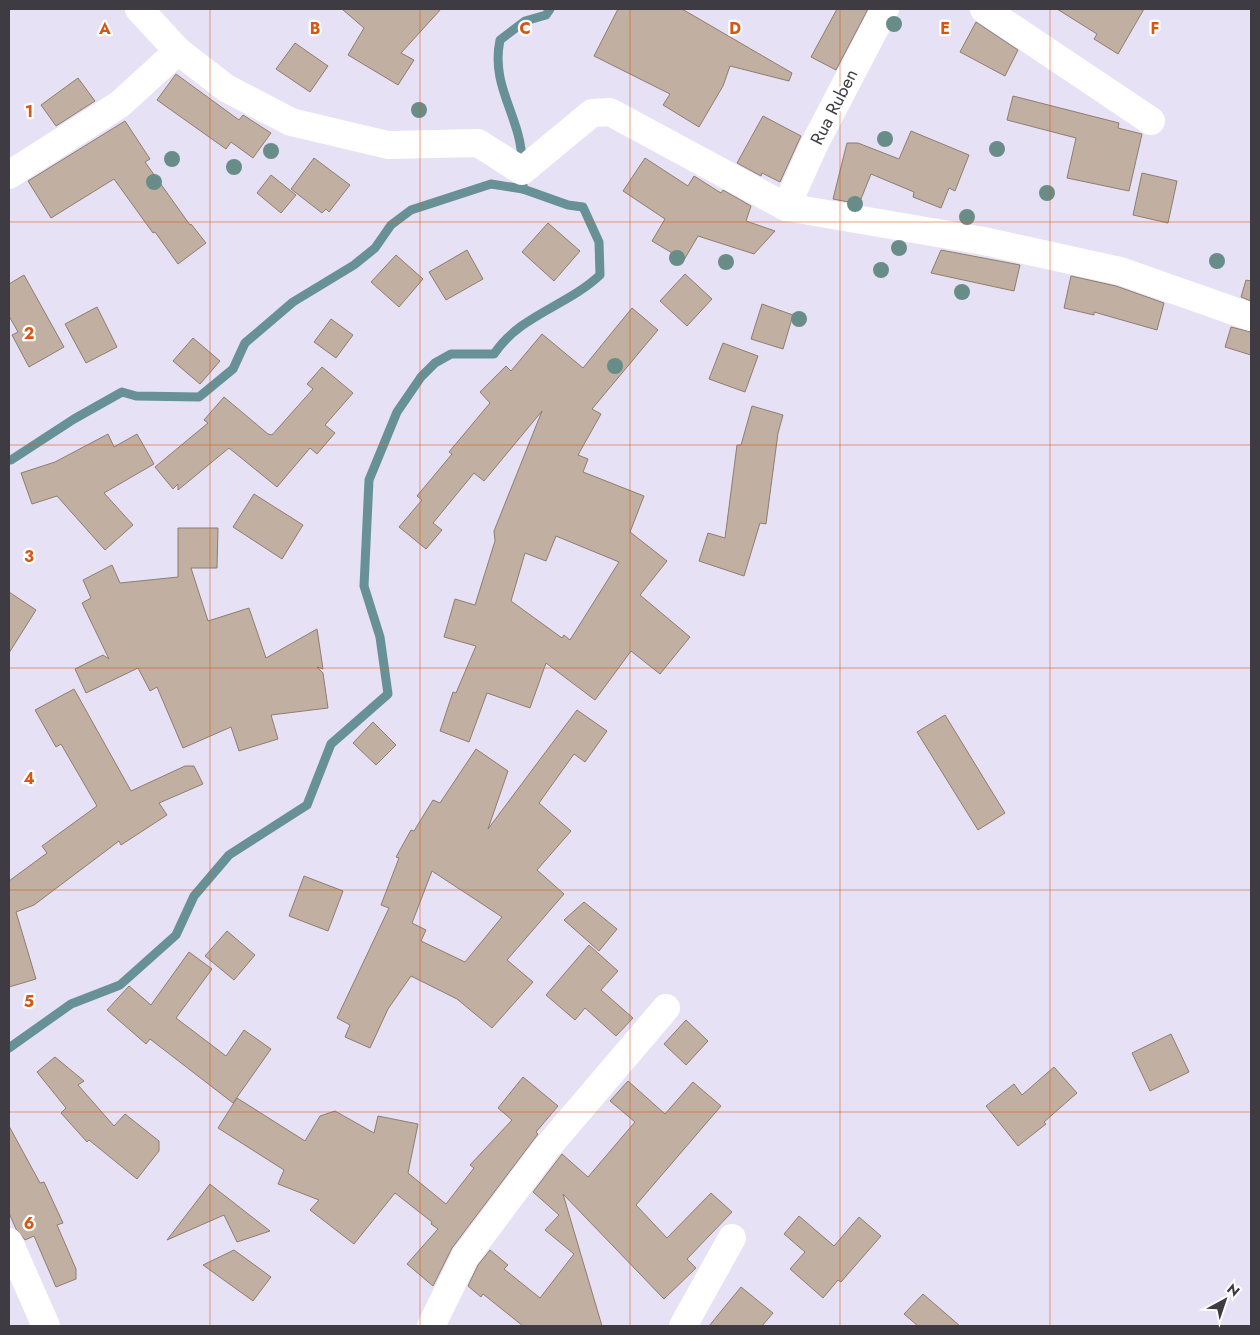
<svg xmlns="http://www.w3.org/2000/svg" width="1260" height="1335" viewBox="0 0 1260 1335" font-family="Jost,sans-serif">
<rect width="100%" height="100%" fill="#e7e1f5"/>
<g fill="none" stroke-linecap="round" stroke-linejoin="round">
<g stroke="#679197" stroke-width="9">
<path d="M522,163C522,117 490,88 500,40L525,21L546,15L550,9"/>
<polyline points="11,460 74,419 122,392 136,396 199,397 233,369 245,343 293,302 354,265 375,248 391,225 411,210 491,184 523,189 523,183"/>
<path d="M9,1048L71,1004L120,985L176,935L194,896L229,855L307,805L331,744L388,694L380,637L364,586L369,480L397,412L421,377L435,363L451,354H494C520,315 567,306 600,275L599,242L583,207L568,205L523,189"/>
</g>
</g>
<g fill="#c1afa1" stroke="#8e7d70" fill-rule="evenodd">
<polygon points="342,9 441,9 401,53 414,60 398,85 348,55 364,28"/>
<polygon points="618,9 682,9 792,73 789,81 730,66 723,86 699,127 663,105 670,94 594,56"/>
<polygon points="837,9 868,9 836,70 811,57"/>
<polygon points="1057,9 1144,9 1118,54 1094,39 1097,34"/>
<polygon points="976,22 1018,50 1005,76 960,52"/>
<polygon points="295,43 328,66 310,92 276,69"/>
<polygon points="176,74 239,120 243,115 271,133 253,158 231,142 226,149 157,100"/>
<polygon points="78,78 95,101 56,126 41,105"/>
<polygon points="1013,96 1119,123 1118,128 1142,134 1129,191 1067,178 1076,138 1007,120"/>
<polygon points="763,116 801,136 780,182 762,173 761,176 737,163"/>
<polygon points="125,121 150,159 145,162 190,225 191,224 206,243 178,264 155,232 153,233 114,179 51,218 28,181"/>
<polygon points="911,131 969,155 955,191 949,188 941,208 913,197 914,192 871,174 859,204 833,199 847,143 858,143 899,159"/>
<polygon points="314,158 350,185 329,212 326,209 322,213 291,189"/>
<polygon points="645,158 688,186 694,176 721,193 723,190 751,206 746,221 775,231 754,254 698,236 684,260 652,241 665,219 623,191"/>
<polygon points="1142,173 1177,181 1168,223 1133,215"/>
<polygon points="271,175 296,195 281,213 257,193"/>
<polygon points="548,223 580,251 554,281 522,252"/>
<polygon points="467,250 483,279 446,300 429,272"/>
<polygon points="941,250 1020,265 1014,291 931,273"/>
<polygon points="396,255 423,279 399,307 371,282"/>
<polygon points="685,274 712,299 687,326 660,301"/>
<polygon points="24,275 64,347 29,367 12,335 18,332 9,316 9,284"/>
<polygon points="1071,276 1116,286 1164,303 1157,330 1094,312 1094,315 1064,308"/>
<polygon points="1246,280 1251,281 1251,301 1241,297"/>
<polygon points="762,304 793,315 783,349 751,339"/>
<polygon points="97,307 117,347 86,363 65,324"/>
<path d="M632,308L658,330L592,409L601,414L578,455L588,459L583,472L644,496L630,532L667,561L640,595L690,637L660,674L631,651L595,700L546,663L530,708L487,693L469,742L440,731L453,692L456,693L476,646L444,637L455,599L475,605L495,541L494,531L542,411L484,481L474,473L433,523L442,530L426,549L399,527L422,500L417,496L452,454L449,452L490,403L480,392L506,366L511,371L542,334L583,368ZM556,536L619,562L570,640L564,635L562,638L511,601L525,553L546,561Z"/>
<polygon points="331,319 353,335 336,358 314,342"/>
<polygon points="1231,327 1251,332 1251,355 1225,347"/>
<polygon points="193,338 220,361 200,384 173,361"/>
<polygon points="723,343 758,356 745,392 709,379"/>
<polygon points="322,367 353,393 325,425 335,433 317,454 310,448 277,487 229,448 178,490 178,484 173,489 155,467 208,423 204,420 224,397 268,434 272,435 313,389 307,384"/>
<polygon points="752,406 783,415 778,433 766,524 760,523 744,576 699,561 708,533 725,538 737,445 741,445"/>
<polygon points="108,434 114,447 137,434 154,464 104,493 133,525 105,550 57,496 32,504 21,473 55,462"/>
<polygon points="254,494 303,525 282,559 233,527"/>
<polygon points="178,528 218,528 217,568 191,568 208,621 249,608 266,658 317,629 323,669 317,667 323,673 328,708 271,715 278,739 239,751 231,727 183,748 157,687 150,691 138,668 86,693 75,669 103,655 109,659 82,603 91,598 83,580 112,565 120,583 178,577"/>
<polygon points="9,592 36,610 9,653"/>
<polygon points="74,689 131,791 185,766 194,766 203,784 159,803 167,815 121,845 119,841 34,905 16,912 36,979 9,987 9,881 47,853 42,846 97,806 61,744 56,747 35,710"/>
<path d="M577,710L607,731L585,762L574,754L539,803L571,831L537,870L564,894L507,960L533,982L492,1028L457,999L411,976L388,1009L370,1048L345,1037L350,1025L337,1018L389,908L381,905L399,858L396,857L411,830L414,831L433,800L440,803L476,749L508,771L488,829ZM432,871L502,917L465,962L421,941L426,930L412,923Z"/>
<polygon points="945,715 1005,813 978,830 917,732"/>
<polygon points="373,722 396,745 376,765 353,743"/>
<polygon points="304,876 343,891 328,931 289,916"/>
<polygon points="584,902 617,929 599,951 564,920"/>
<polygon points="227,931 255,955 234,980 205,956"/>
<polygon points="589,945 618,971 601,990 633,1018 616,1036 585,1008 575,1020 546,995"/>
<polygon points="189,952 212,969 176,1018 226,1056 244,1030 271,1049 233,1103 150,1039 146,1044 107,1010 129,986 151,1005"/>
<polygon points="686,1020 708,1041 686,1065 664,1044"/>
<polygon points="1171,1034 1189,1072 1150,1091 1132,1053"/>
<polygon points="55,1057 84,1081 78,1085 114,1126 125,1114 159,1141 159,1151 137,1179 89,1140 87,1142 61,1113 66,1108 37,1072"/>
<polygon points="1054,1067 1077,1093 1044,1122 1046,1124 1018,1146 986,1106 1014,1084 1022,1095"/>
<polygon points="523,1077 558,1106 536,1132 538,1134 452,1248 433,1286 407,1264 438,1229 431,1224 432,1222 395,1193 354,1244 310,1210 319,1200 278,1184 284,1170 218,1128 237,1098 305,1141 320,1116 335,1111 374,1133 378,1116 418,1124 408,1173 446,1204 474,1168 470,1165 512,1120 498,1108"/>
<polygon points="628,1081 665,1114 693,1082 721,1106 636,1205 667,1238 711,1193 732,1212 687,1259 696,1268 664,1299 563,1194 602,1326 523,1326 483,1294 481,1297 468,1286 478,1265 490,1250 508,1265 504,1269 540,1298 574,1254 545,1230 559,1215 533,1192 562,1154 588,1177 635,1122 610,1101"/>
<polygon points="9,1126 40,1183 44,1182 63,1223 57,1225 76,1269 76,1279 56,1287 34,1236 25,1240 16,1229 9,1213"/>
<polygon points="210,1184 211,1185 270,1231 237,1242 224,1215 167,1240"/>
<polygon points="799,1216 834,1246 859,1217 881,1236 841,1282 838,1280 823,1298 790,1269 805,1252 784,1234"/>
<polygon points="234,1250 271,1277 253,1301 203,1265"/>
<polygon points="741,1287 773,1313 762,1326 709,1326"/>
<polygon points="923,1294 960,1326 918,1326 904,1314"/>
</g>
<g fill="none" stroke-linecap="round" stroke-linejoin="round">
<g stroke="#fff" stroke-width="28">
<polyline points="139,9 178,51 226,88 291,122 388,145 478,143 522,171 592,113 610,112 786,207 984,241 1120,271 1251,317"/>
<polyline points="984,9 1151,121"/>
<polyline points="9,175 120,104 178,51"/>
<polyline points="786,207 815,143 885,9"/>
<polyline points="9,1242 46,1326"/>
<polyline points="431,1326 465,1257 545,1150 666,1008"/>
<polyline points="683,1326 732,1238"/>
</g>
</g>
<g fill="#688c88">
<circle cx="894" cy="24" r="8"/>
<circle cx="419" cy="110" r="8"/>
<circle cx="885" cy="139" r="8"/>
<circle cx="997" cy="149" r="8"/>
<circle cx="271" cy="151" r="8"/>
<circle cx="172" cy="159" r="8"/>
<circle cx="234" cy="167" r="8"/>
<circle cx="154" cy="182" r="8"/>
<circle cx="1047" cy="193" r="8"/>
<circle cx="855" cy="204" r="8"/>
<circle cx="967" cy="217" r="8"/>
<circle cx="899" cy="248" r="8"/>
<circle cx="677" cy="258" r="8"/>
<circle cx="1217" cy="261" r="8"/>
<circle cx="726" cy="262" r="8"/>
<circle cx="881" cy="270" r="8"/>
<circle cx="962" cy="292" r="8"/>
<circle cx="799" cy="319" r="8"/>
<circle cx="615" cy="366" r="8"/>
</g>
<path fill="none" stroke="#d75612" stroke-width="1" stroke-opacity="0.55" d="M210,9V1326M420,9V1326M630,9V1326M840,9V1326M1050,9V1326M9,222H1251M9,445H1251M9,668H1251M9,890H1251M9,1112H1251"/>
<g text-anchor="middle" stroke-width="4.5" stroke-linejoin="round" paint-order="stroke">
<g font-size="18" fill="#3e3b43" stroke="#fff">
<text transform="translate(834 107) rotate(-63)" y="6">Rua Ruben</text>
</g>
</g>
<g font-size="16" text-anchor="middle" font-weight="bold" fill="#d75612" stroke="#fff" stroke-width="4.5" stroke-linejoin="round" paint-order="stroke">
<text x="105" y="34">A</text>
<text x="315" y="34">B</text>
<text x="525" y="34">C</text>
<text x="735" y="34">D</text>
<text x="945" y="34">E</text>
<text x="1155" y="34">F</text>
<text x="29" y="117">1</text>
<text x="29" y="339">2</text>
<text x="29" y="562">3</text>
<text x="29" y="784">4</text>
<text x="29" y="1007">5</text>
<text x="29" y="1229">6</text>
</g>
<rect width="1260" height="1335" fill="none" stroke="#3e3b43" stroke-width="20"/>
<g transform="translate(1225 1300) rotate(40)" stroke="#ffffff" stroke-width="4" paint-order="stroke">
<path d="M0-4L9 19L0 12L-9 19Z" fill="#3e3b43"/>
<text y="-8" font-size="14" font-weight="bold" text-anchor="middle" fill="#3e3b43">N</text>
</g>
</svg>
